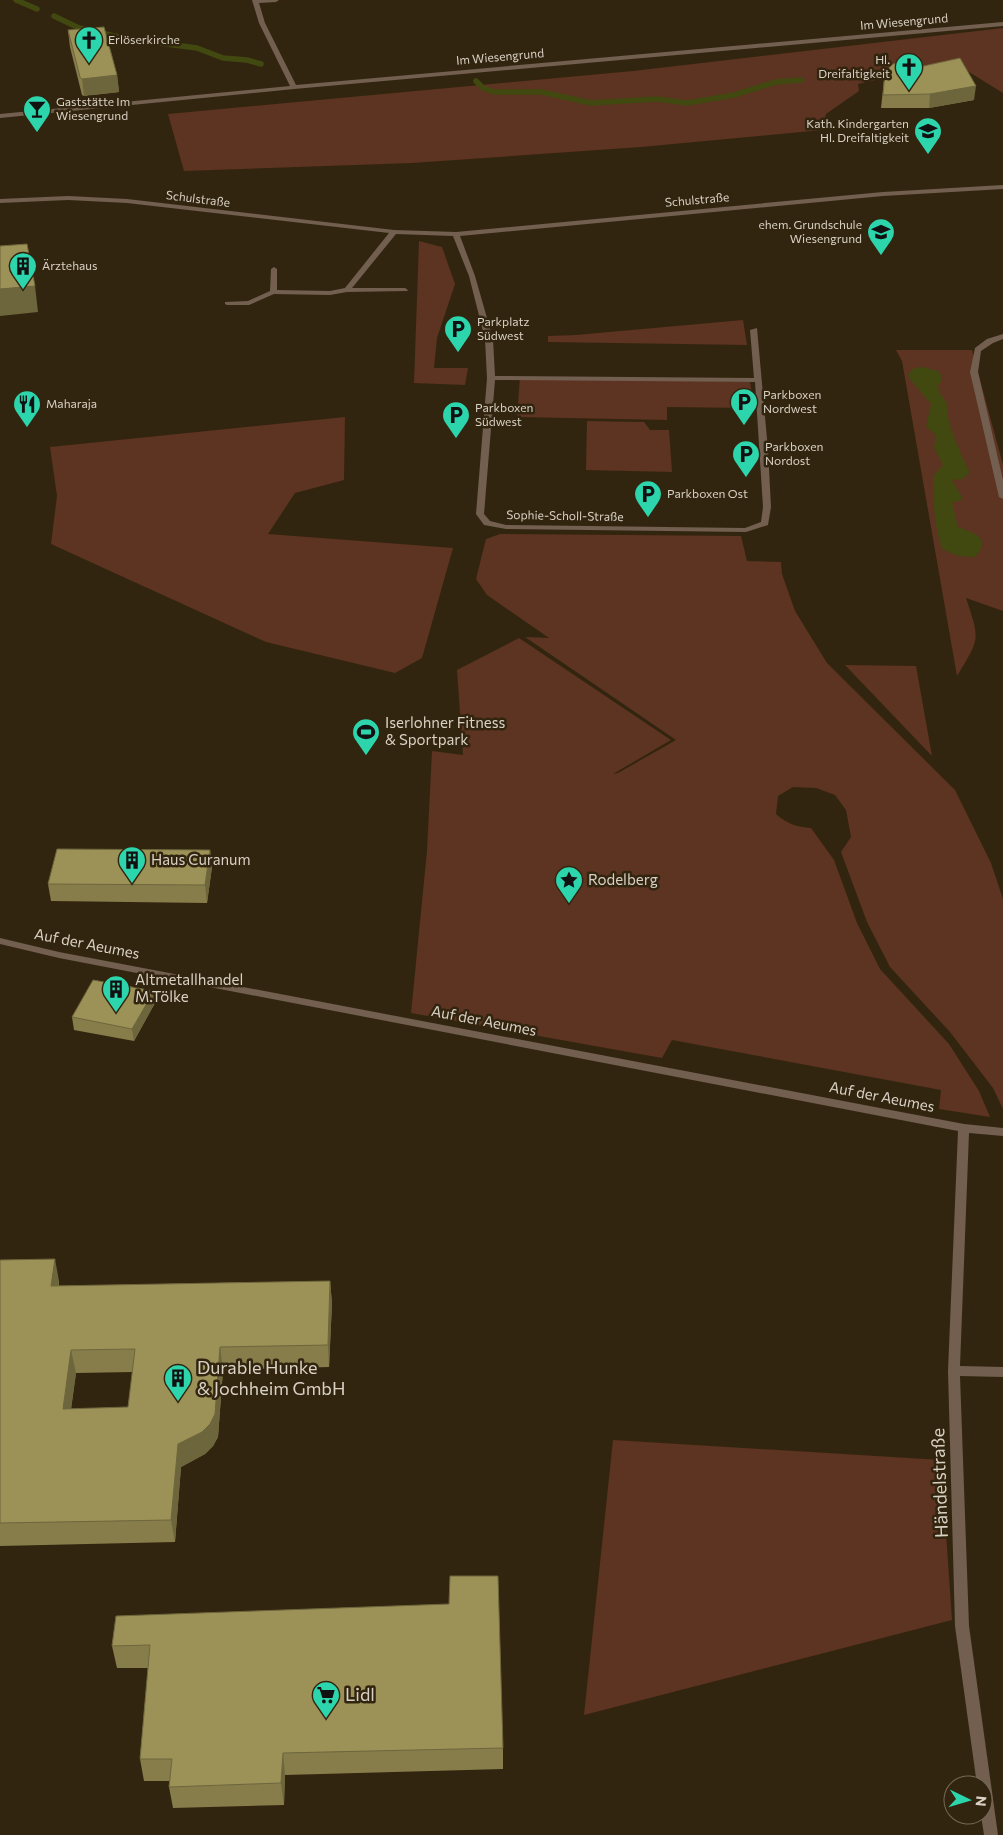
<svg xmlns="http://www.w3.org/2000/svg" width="1003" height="1835" viewBox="0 0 1003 1835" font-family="Commissioner,sans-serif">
<rect width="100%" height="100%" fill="#32250f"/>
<g fill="#5d3321">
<polygon points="1003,28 1003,93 964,69 886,78 858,84 859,91 826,114 822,130 641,147 412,163 184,171 168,114 633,71"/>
<polygon points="419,241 442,247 455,284 437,338 434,368 468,368 465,385 414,383"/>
<polygon points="743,320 747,345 548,342 548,336 576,335"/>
<path d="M896,350H972L1003,465V611L966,598C980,640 980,638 957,676L902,361Z"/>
<polygon points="520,377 750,382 754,403 749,404 750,408 667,407 667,420 517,417"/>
<polygon points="345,417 344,480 295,493 268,534 453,548 422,658 395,673 266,642 51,544 57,496 50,447"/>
<polygon points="587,421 644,422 650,430 669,430 672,472 586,470"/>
<path d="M500,534L741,536L747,561L781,562L782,574L795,611L827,663L955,790L991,863L1003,899V1109L993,1088L950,1032L890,967L867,922L841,852L851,837L846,810L835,795L816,788L793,787L778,796L776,814C787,824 797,827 811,828L834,860L857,923L880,969L949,1044L979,1091L990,1117L939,1109L941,1090L672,1040L662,1058L411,1013L427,851L432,751L463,755L457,670L519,638L671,740L613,774L618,773L676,740L525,637L549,638L487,595L476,579L486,539Z"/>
<polygon points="845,665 916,666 932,756"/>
<polygon points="613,1440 941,1460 952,1620 584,1715"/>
</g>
<path fill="#414910" d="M923,367L938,371L941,374L942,381L938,385C939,396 942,394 946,402C948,407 947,415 949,421C952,435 963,459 970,472L963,479L952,480L963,499L952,503L958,527C974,533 993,538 975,557L958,556L942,549C934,526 933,500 933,476L943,465L934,448L936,435L926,427L931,404L909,378L908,374L914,368Z"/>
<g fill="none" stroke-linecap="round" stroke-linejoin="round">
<g stroke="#414910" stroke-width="5.5">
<polyline points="16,0 37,9"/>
<polyline points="54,16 79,28 128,39 197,48 223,58 247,60 261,64"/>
<polyline points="476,81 483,88 494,92 541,92 591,103 657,99 687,103 734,95 776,82 801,80"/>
</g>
<g fill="#725f4f" fill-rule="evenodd">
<polygon points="252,0 279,0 276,2 259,3 265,23 296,85 1003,22 1003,26 294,89 0,118 0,114 290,86 259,23"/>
<path d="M1003,185V189L883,196L460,236L475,276L493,339L495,376L754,378L750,330L757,328L768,450L771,507L768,525L746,532L506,529L484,525L476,514L487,378L485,339L469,276L453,236L396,234L352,288H405L408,290L407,291L347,292L330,295L274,294L249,305H227L225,304V302L248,301L270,291L271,269L274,267L277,269V290L330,291L345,288L389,233L127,203L68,200L0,203V199L68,196L127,199L394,230L456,232L883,192ZM495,380L755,382L763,507L761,522L745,528L506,525L490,521L484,514Z"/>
<polygon points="1003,334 1003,339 993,343 981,351 978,372 1003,480 1003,499 999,497 970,372 975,348 987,339"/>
<polygon points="0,938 59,952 964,1124 1003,1128 1003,1136 969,1133 960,1366 1003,1367 1003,1377 960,1376 969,1626 998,1835 984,1835 981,1815 983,1815 983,1785 977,1785 955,1626 948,1371 958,1131 59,958 0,944"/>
</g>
</g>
<g fill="#867d4b" fill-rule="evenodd">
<polygon points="68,30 117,75 119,92 84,96 82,95 70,47"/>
<polygon points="885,71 974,100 929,108 881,108"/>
<polygon points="210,850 212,867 207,903 51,901 48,884"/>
<polygon points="154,991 155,1003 134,1041 74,1030 72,1017"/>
<path d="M0,1260L59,1281V1286L330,1281L332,1303L329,1367L223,1370L218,1437L213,1446L205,1454L181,1467L175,1542L0,1546ZM133,1372L128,1407L71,1409L76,1373Z"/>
<polygon points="116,1616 503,1748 503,1769 285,1775 284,1805 173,1808 169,1787 170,1781 144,1781 140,1759 148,1668 117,1668 112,1646"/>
</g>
<g fill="#6d663d">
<polygon points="117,75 119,92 84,96 82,79"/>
<polygon points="976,86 974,100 929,108 930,94"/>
<polygon points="35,286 38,312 0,316 0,289"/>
<polygon points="210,850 212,867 207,903 205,885"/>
<polygon points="154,991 155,1003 134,1041 132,1029"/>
<polygon points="55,1259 59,1281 55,1309 51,1286"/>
<polygon points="330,1281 332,1303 329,1367 328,1345"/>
<polygon points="220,1347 223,1370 218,1437 213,1446 205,1454 181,1467 175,1542 171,1520 178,1444"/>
<polygon points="71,1350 76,1373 68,1431 63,1409"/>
<polygon points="283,1753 285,1775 284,1805 281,1783"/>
</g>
<g fill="#9c9157" stroke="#6d663d" fill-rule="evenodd">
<polygon points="104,27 117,75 82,79 80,77 68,30"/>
<polygon points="960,58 976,86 930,94 883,95 885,71 893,64 897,63 909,63 919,67"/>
<polygon points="27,244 35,286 0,289 0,246"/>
<polygon points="57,849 210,850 205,885 48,884"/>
<polygon points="93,980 154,991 132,1029 72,1017"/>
<path d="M55,1259L51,1286L330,1281L328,1345L220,1347L215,1414L210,1424L202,1432L178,1444L171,1520L0,1523V1260ZM135,1349L128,1407L63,1409L71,1350Z"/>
<polygon points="450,1576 498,1576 503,1748 283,1753 281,1783 169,1787 172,1759 140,1759 150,1645 112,1646 116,1616 449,1604"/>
</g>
<defs>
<g id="church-pin" transform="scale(1.4375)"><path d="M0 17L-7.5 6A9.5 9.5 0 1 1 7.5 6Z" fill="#2cd5ab" stroke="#32250f"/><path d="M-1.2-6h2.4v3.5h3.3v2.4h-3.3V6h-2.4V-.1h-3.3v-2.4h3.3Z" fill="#111"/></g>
<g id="bar-pin" transform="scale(1.4375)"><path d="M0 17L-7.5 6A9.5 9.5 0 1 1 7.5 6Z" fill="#2cd5ab" stroke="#32250f"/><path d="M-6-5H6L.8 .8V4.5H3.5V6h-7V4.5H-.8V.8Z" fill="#111"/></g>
<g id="school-pin" transform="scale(1.4375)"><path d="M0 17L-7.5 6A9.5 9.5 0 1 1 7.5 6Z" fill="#2cd5ab" stroke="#32250f"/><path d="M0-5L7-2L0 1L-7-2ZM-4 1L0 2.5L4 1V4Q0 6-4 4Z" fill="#111"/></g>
<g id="building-pin" transform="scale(1.4375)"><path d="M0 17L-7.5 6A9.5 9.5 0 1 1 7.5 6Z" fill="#2cd5ab" stroke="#32250f"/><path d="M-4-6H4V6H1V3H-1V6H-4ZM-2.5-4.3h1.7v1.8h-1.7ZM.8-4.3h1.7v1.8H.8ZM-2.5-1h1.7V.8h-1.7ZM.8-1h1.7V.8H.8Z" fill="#111"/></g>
<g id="parking-pin" transform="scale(1.4375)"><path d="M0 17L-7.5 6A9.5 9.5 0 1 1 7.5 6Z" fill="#2cd5ab" stroke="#32250f"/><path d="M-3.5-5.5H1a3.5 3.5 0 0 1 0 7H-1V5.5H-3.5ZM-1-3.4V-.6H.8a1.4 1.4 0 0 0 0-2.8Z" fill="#111"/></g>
<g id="restaurant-pin" transform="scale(1.4375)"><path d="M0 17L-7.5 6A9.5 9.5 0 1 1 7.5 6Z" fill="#2cd5ab" stroke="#32250f"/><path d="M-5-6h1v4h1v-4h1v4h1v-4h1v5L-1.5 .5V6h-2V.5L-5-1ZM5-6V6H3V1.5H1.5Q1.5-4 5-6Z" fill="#111"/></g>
<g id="stadium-pin" transform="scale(1.4375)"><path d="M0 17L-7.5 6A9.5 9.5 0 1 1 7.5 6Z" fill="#2cd5ab" stroke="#32250f"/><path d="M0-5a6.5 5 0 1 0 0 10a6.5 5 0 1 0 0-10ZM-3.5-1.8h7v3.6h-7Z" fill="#111"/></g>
<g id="sight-pin" transform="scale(1.4375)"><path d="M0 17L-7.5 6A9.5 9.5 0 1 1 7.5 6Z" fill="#2cd5ab" stroke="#32250f"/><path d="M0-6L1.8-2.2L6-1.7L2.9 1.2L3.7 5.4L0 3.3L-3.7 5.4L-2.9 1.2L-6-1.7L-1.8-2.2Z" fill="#111"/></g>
<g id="supermarket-pin" transform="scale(1.4375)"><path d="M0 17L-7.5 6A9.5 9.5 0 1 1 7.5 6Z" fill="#2cd5ab" stroke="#32250f"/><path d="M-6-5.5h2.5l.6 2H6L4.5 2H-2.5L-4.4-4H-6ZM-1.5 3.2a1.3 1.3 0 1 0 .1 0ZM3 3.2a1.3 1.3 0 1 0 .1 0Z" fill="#111"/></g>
</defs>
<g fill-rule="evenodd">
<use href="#church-pin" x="89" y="40"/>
<use href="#church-pin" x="909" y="67"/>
<use href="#bar-pin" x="37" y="109"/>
<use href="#school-pin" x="928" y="131"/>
<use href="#school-pin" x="881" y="232"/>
<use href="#building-pin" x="23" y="266"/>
<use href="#parking-pin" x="458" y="329"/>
<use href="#parking-pin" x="744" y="402"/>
<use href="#restaurant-pin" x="27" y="404"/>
<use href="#parking-pin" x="456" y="415"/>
<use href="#parking-pin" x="746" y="454"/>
<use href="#parking-pin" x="648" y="494"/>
<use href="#stadium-pin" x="366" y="732"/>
<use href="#building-pin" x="132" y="860"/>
<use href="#sight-pin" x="569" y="880"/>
<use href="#building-pin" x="116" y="989"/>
<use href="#building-pin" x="178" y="1378"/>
<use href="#supermarket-pin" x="326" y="1695"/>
</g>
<g text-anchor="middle" stroke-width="5" stroke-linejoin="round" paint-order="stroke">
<g font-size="12" fill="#d9d1c4" stroke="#32250f">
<text transform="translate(904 22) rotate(-5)" y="4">Im Wiesengrund</text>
<text transform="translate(500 57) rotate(-5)" y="4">Im Wiesengrund</text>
<text transform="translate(198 199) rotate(7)" y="4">Schulstraße</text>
<text transform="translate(697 200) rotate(-5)" y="4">Schulstraße</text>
<text transform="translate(565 516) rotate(1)" y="4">Sophie-Scholl-Straße</text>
</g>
<g font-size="12" fill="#d9d1c4" stroke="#32250f" text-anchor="start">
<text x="108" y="44">Erlöserkirche</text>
<text x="890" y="64" text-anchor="end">Hl.<tspan x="890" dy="14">Dreifaltigkeit</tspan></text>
<text x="56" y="106">Gaststätte Im<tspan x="56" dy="14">Wiesengrund</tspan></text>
<text x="909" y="128" text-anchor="end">Kath. Kindergarten<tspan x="909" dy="14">Hl. Dreifaltigkeit</tspan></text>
<text x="862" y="229" text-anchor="end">ehem. Grundschule<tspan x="862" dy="14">Wiesengrund</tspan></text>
<text x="42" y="270">Ärztehaus</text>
<text x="477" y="326">Parkplatz<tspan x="477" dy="14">Südwest</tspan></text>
<text x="763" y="399">Parkboxen<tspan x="763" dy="14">Nordwest</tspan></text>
<text x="46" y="408">Maharaja</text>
<text x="475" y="412">Parkboxen<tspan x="475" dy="14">Südwest</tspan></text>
<text x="765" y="451">Parkboxen<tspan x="765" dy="14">Nordost</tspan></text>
<text x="667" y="498">Parkboxen Ost</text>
</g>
<g font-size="15" fill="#d9d1c4" stroke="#32250f" text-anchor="start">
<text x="385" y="728">Iserlohner Fitness<tspan x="385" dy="17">&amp; Sportpark</tspan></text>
<text x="151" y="865">Haus Curanum</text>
<text x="588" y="885">Rodelberg</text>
<text x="135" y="985">Altmetallhandel<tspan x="135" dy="17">M.Tölke</tspan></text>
</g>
<g font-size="15" fill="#d9d1c4" stroke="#32250f">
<text transform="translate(87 944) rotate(11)" y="5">Auf der Aeumes</text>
<text transform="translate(484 1021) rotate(11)" y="5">Auf der Aeumes</text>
<text transform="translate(882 1097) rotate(11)" y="5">Auf der Aeumes</text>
</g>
<g font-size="18" fill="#d9d1c4" stroke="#32250f" text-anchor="start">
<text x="197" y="1374">Durable Hunke<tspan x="197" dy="21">&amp; Jochheim GmbH</tspan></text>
<text x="345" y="1701">Lidl</text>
</g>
<g font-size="18" fill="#d9d1c4" stroke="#32250f">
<text transform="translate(940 1483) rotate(-92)" y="6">Händelstraße</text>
</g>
</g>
<g transform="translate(968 1800) rotate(95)"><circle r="24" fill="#32250f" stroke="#756a57"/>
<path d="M0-4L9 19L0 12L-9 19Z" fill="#2cd5ab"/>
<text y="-8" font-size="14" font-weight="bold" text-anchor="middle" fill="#d9d1c4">N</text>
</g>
</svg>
